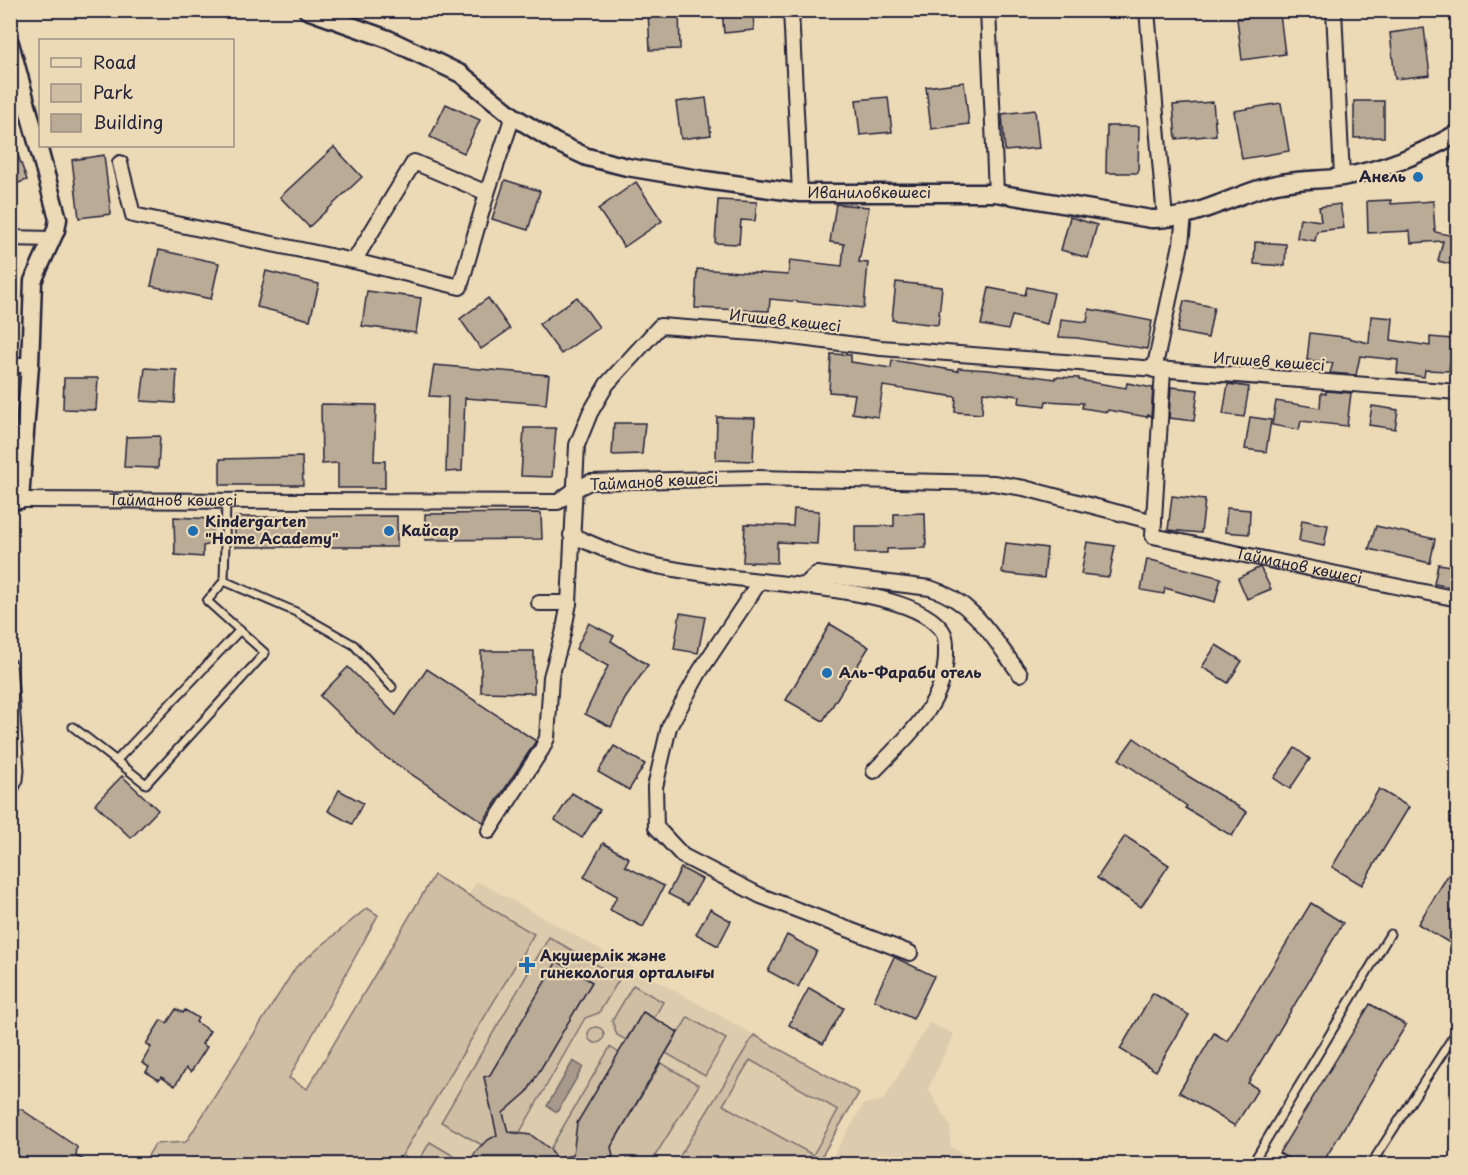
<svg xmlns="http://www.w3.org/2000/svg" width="1468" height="1175" viewBox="0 0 1468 1175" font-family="'Playpen Sans',sans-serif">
<rect width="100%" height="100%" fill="#ecd9b6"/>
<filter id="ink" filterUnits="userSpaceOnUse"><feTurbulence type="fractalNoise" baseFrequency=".0167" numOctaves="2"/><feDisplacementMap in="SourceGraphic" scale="12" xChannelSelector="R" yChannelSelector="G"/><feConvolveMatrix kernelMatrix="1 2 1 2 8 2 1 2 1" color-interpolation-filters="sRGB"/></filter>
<g filter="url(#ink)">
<g fill="#ddcbad">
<polygon points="477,881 859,1093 817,1164 305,1164"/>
<polygon points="929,1023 954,1034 928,1089 951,1127 950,1146 974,1161 972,1164 828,1164 864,1104 884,1100"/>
</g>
<g fill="#cfbea4" stroke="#787070" stroke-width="1.5" fill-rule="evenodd">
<polygon points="434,875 534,934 397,1164 143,1164 155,1144 186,1142 296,967 367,908 378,915 289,1078 307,1089"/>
<polygon points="549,937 620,978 599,1013 585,1018 520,1132 508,1132 503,1113 527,1092 592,982 557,962 490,1075 484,1077 497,1135 482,1145 441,1122"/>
<polygon points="633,985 663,1002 654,1018 643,1012 626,1040 617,1035 612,1021"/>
<polygon points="688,1017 726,1039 705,1076 666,1053"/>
<circle cx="596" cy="1035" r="8"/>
<path d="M754,1035L859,1093L817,1164H675ZM750,1060L838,1110L813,1155L723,1105Z"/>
<polygon points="610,1047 619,1053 573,1155 556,1159 550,1149"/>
<polygon points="661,1063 699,1085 650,1164 585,1164 613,1157 611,1147"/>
<polygon points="430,1142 467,1164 417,1164"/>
</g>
<polygon fill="#a79a8c" stroke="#726a6c" stroke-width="1.5" points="573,1061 583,1067 557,1112 547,1106"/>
<g fill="#baab97" stroke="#22223b" stroke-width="1.5">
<polygon points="648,10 679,10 680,49 650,50"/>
<polygon points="722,10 753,10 754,30 724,33"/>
<polygon points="1280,14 1285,54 1242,60 1237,19"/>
<polygon points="1424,28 1430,75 1395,79 1390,33"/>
<polygon points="964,82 969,124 931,129 926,87"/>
<polygon points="888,97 892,132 860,135 856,100"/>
<polygon points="706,98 711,135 681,139 676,102"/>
<polygon points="1354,101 1384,101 1384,137 1354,138"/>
<polygon points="1213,102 1216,135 1176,139 1173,105"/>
<polygon points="1281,103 1289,151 1242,159 1234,111"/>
<polygon points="446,104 480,120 464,153 430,137"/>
<polygon points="1035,110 1039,148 1005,151 1002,114"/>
<polygon points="1107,126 1139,126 1138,173 1106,173"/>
<polygon points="10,138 12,138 27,180 10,186"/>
<polygon points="334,147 362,177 309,227 280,197"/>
<polygon points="104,155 111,214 79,218 72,160"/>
<polygon points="505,180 540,191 528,230 492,219"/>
<polygon points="636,182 662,221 624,247 598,209"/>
<polygon points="718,200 757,202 755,221 741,220 739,244 715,243"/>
<polygon points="1391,200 1391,204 1433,201 1435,232 1458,237 1458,266 1438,261 1443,241 1411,243 1410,231 1368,233 1367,201"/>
<polygon points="836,204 869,207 859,262 868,263 864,308 770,299 769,311 695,308 697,269 788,275 790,260 842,266 844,244 830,242"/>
<polygon points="1340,204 1344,228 1317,231 1315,241 1297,238 1300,218 1321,221 1319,207"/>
<polygon points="1070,217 1097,225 1088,258 1061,250"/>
<polygon points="1255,242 1286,244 1285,266 1254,264"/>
<polygon points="159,250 219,263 211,299 151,286"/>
<polygon points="266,271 319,284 310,320 257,307"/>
<polygon points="896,282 942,287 938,325 892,320"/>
<polygon points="1027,287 1054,293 1047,324 1012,316 1008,330 981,325 989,288 1025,295"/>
<polygon points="367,291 421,298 416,333 362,326"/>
<polygon points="577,297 599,327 561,354 539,324"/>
<polygon points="488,298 510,329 481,349 460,319"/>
<polygon points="1184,301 1214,307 1208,338 1177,332"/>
<polygon points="1089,309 1152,321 1147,349 1077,338 1059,337 1061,319 1087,322"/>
<polygon points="1371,316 1393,318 1391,340 1430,346 1430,337 1452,339 1449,371 1425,370 1424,377 1397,373 1398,360 1360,356 1356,375 1330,373 1333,363 1307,360 1310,333 1344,337 1369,343"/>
<polygon points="831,354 851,355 851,362 891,368 892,360 958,371 958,368 989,370 1055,379 1055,377 1079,378 1079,380 1126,388 1127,383 1153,388 1151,416 1148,415 1147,417 1108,410 1107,412 1082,408 1083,403 1046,401 1045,406 1019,403 1020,396 983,392 982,414 955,412 956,397 883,386 878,417 852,413 855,394 829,392"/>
<polygon points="434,365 549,375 546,404 465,398 462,471 446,472 448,397 429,396"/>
<polygon points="145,368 177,370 175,403 141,401"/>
<polygon points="64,378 98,378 96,410 63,409"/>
<polygon points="1228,384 1249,387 1244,417 1223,414"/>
<polygon points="1171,387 1198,390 1194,421 1169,418"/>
<polygon points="1326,391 1351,393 1347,426 1301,421 1299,430 1272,425 1276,401 1320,408 1321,393 1326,394"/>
<polygon points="321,404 376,405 374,461 385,461 385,488 338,488 338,463 322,464"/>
<polygon points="1372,406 1398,410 1395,429 1369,425"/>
<polygon points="717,417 755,418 753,461 716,460"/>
<polygon points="1250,417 1271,420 1266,452 1245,449"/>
<polygon points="614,423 645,423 642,454 612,455"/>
<polygon points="524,428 556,428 552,477 521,476"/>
<polygon points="160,436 158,468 124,467 126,437"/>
<polygon points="302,457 303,485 220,485 220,459"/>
<polygon points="1172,496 1205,500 1201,533 1168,530"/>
<polygon points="1227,508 1250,510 1249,534 1225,532"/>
<polygon points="794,509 819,511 817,544 777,542 777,563 743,562 745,524 793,526"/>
<polygon points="541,513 542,539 425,540 425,514"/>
<polygon points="925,513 926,548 887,549 887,553 855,553 855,526 894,526 894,514"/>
<polygon points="397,516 397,547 235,547 235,517"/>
<polygon points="174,517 213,519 212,544 203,546 203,557 175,555"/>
<polygon points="1302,520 1328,525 1324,546 1299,541"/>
<polygon points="1376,526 1435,539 1430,563 1369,549"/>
<polygon points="1087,542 1115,546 1109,577 1081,574"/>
<polygon points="1006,543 1047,548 1044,578 1002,573"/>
<polygon points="1147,559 1221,578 1215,602 1165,588 1164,594 1141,590"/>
<polygon points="1438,564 1458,567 1458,588 1434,584"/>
<polygon points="1260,567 1271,589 1247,599 1238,578"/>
<polygon points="680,613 705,617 698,653 674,649"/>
<polygon points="589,623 614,636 611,641 648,665 625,699 611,727 585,714 608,666 576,649"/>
<polygon points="830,624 869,647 823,721 786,700"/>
<polygon points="1216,645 1242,661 1228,683 1202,667"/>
<polygon points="481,651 534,651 534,693 481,692"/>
<polygon points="348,667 396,715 427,669 536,741 483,822 378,752 320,696"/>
<polygon points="1134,738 1188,776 1247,812 1232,836 1185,808 1187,806 1119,759"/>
<polygon points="614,746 645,764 629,790 598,772"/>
<polygon points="1295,748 1310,759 1290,789 1274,778"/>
<polygon points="122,776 158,810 131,838 95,804"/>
<polygon points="1379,789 1409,807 1362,885 1332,867"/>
<polygon points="339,790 363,803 352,824 328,811"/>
<polygon points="572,793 600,810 582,838 555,820"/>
<polygon points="1125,836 1169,865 1141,907 1097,878"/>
<polygon points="603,843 629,858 625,866 664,886 643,927 610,910 617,896 584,877"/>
<polygon points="1458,859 1458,938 1453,945 1418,924"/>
<polygon points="681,868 702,879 688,904 668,894"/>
<polygon points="1311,903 1343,923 1248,1083 1258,1089 1235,1126 1179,1092 1214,1033 1227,1041"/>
<polygon points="710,909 731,921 718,946 696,934"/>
<polygon points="787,935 817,951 798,987 768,971"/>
<polygon points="894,957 934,976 913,1019 874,1000"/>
<polygon points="557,961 592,982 527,1092 503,1113 508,1132 531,1135 550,1149 556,1159 573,1155 577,1123 643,1012 678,1032 611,1147 613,1157 585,1164 468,1164 477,1150 486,1141 497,1135 484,1077 490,1075"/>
<polygon points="809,988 844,1008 823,1044 789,1025"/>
<polygon points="1153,993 1189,1015 1156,1071 1120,1049"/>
<polygon points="1370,1004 1406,1025 1322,1164 1298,1164 1279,1153"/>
<polygon points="176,1009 183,1013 185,1010 198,1018 196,1022 210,1031 202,1044 207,1047 191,1072 186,1068 175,1086 161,1077 159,1080 146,1072 149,1067 142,1063 151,1047 146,1044 161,1020 167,1023"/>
<polygon points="21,1109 77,1147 76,1156 92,1164 22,1164 10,1157 10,1111"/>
</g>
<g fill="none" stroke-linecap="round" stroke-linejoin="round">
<g stroke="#22223b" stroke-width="11">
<g id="service">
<polyline points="224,581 296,612 354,645 392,687"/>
<polyline points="73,727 146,784 265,653 207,601 224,581 226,501"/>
<polyline points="116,761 240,630"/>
<polyline points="10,798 19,780 20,770 12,664"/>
<polyline points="1252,1164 1390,934"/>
<polyline points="1371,1164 1458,1029"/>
</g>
</g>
<g stroke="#22223b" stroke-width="18">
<g id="minor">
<polyline points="791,10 800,193"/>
<polyline points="988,10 996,193"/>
<polyline points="1147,10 1165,219"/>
<polyline points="1334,10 1342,177"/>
<polyline points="120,163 133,215 354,261 460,287 487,193 513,116"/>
<polyline points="10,238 51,239"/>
<polyline points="354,261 414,162 487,193"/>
<polyline points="10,365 30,365"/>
<polyline points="1154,370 1181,244 1184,216"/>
<path id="s1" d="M1163,370L1153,536L1458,599"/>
<path id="s2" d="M20,500L558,502L574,490L590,482L756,478L993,483L1024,488L1154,522"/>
<path d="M571,535C597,546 624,559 652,565C687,572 724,577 760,581C804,587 912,592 941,629C947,636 946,646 946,655C945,705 906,738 874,771"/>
<polyline points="760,581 700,671 669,727 655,787 656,827 683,856 761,896 910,953"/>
<path d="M805,585L817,574L930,588C975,602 992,637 1020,674"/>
<polyline points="539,603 569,603"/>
<polyline points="489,831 542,749 547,738 551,677 563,634 569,603 577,445 590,413 607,384 660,326 768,334 881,348 1458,392"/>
</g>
</g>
<g stroke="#22223b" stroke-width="21">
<g id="tertiary">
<path id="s3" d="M307,10L388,39L461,74L513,116L555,142L587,157L627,167L705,180L800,193H996L1151,219C1191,220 1228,198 1265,187C1289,179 1317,181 1342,177C1386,169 1419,155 1458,133"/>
<polyline points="10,43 58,219 56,230 33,281 30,365 20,500 10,500"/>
</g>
</g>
<use href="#service" stroke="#ecd9b6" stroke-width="7"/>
<use href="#minor" stroke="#ecd9b6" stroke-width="14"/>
<use href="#tertiary" stroke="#ecd9b6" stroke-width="16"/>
</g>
</g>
<g fill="#1f6fb2" stroke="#ecd9b6" stroke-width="2">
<circle cx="1418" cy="177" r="6"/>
<circle cx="193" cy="531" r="6"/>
<circle cx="389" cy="531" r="6"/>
<circle cx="827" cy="673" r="6"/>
<path d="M524 956h6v6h6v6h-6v6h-6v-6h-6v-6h6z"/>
</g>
<g text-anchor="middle" stroke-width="4.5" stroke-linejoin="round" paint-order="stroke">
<g font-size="15" font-weight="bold" fill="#22223b" stroke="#ecd9b6" text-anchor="start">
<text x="1406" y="182" text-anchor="end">Анель</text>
<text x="205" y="527">Kindergarten<tspan x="205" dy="17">"Home Academy"</tspan></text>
<text x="401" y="536">Кайсар</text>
<text x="839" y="678">Аль-Фараби отель</text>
<text x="540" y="961">Акушерлік және<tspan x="540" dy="17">гинекология орталығы</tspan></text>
</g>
<g font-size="15" fill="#22223b" stroke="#ecd9b6">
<text dy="5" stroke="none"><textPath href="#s3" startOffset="604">Иваниловкөшесі</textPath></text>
<text transform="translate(785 321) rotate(6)" y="5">Игишев көшесі</text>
<text transform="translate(1269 362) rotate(4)" y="5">Игишев көшесі</text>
<text transform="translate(654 482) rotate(-3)" y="5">Тайманов көшесі</text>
<text dy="5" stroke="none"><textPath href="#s2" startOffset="153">Тайманов көшесі</textPath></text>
<text dy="5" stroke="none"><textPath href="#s1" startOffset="315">Тайманов көшесі</textPath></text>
</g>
</g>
<rect width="1468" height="1175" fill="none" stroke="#ecd9b6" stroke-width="36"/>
<rect x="18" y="18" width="1432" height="1139" fill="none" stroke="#22223b" stroke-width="2" filter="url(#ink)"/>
<rect x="39" y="39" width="195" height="108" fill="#ecd9b6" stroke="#9b9085" stroke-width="1.5"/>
<rect x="51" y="58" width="30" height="9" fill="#ecd9b6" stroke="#9b9085" stroke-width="1.5"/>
<text x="93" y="69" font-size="18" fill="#22223b">Road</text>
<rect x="51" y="84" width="30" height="18" fill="#cfbea4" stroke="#9b9085" stroke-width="1.5"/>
<text x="93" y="99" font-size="18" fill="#22223b">Park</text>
<rect x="51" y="114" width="30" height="18" fill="#baab97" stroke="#9b9085" stroke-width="1.5"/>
<text x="93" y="129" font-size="18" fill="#22223b">Building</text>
</svg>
